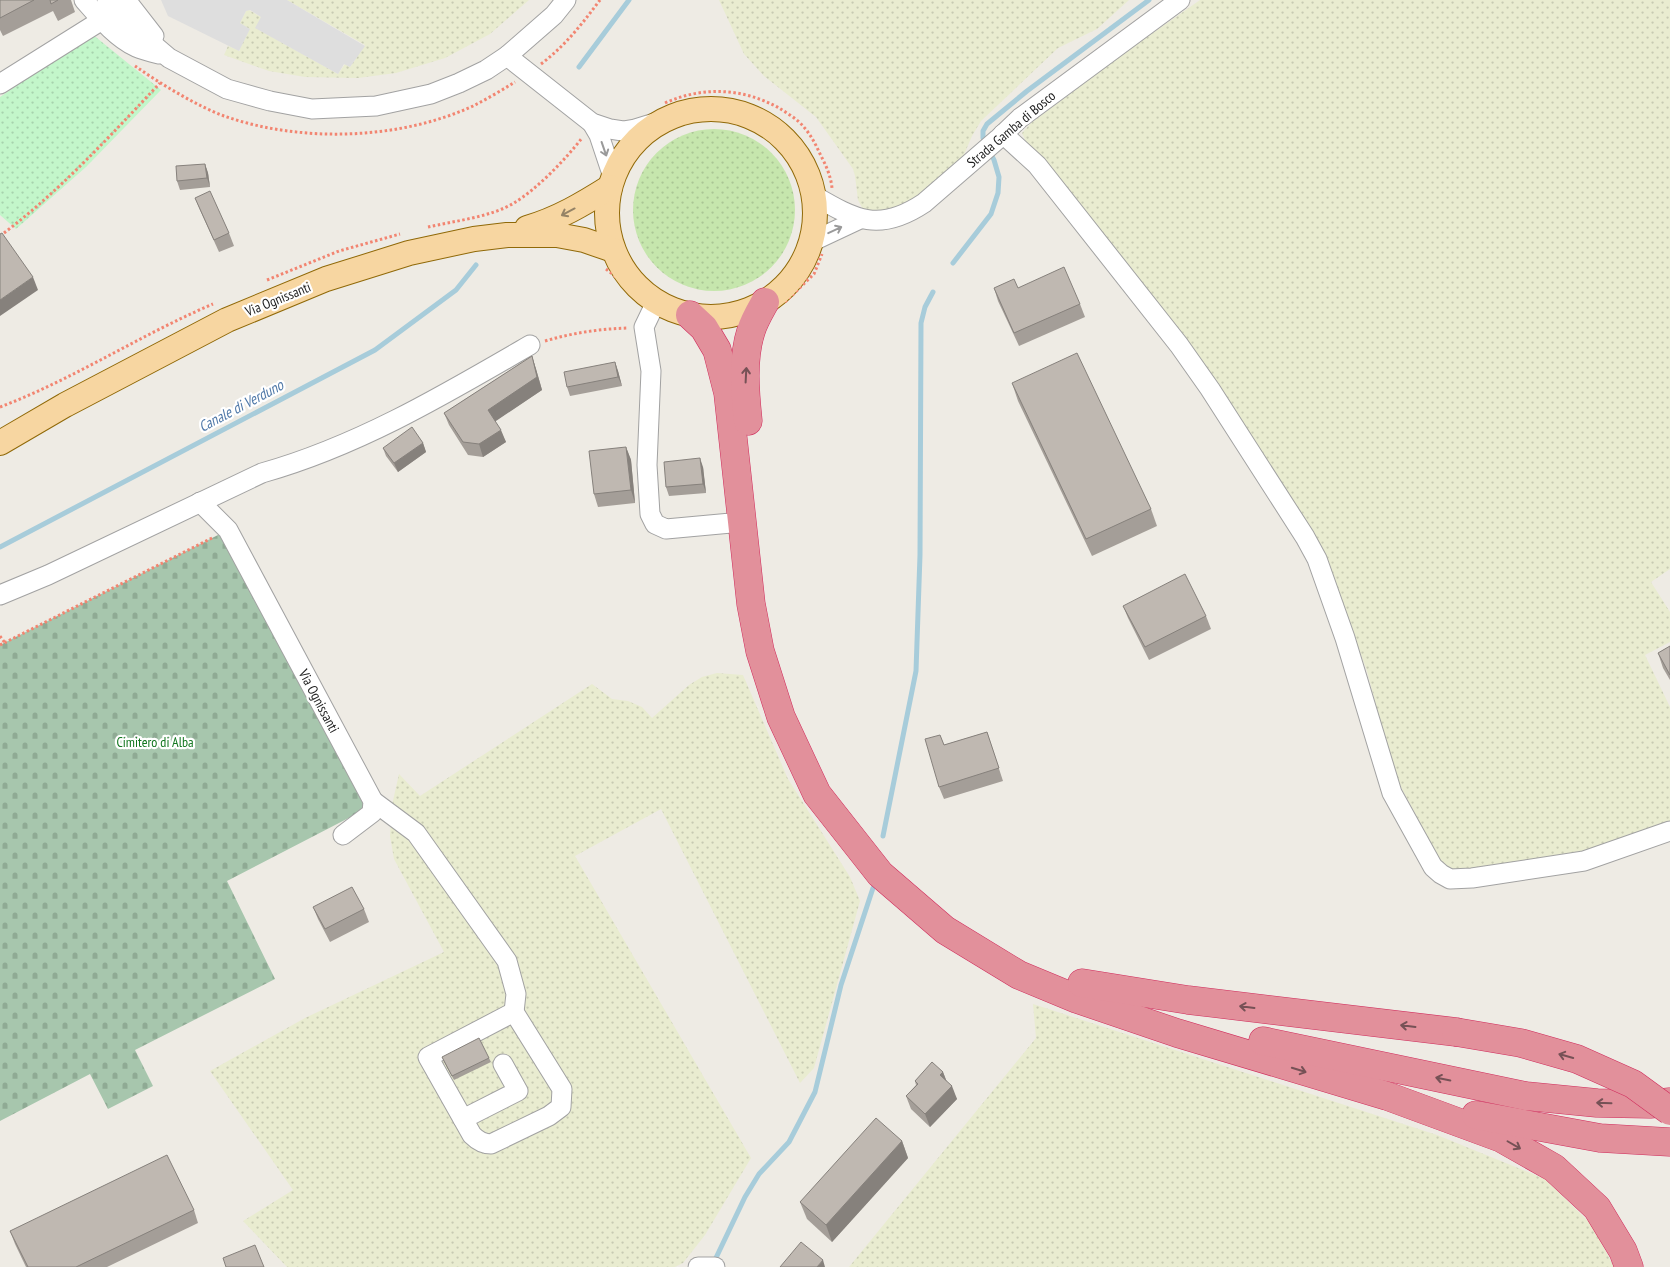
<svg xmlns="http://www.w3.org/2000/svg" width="1670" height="1267" viewBox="0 0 1670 1267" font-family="'PT Sans Narrow',sans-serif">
<defs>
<pattern id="farmland-dots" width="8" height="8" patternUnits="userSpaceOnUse" patternTransform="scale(1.25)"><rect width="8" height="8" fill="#e9ecd0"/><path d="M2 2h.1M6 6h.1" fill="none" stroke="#c7cab2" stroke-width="1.8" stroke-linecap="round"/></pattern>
<pattern id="grass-dots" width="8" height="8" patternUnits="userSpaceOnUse" patternTransform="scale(1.25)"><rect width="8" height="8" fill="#c6e6ad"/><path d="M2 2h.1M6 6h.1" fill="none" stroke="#aac594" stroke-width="1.8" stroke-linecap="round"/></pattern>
<pattern id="cemetery-stones" width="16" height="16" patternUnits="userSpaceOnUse" patternTransform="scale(1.25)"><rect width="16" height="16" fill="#a7c6ad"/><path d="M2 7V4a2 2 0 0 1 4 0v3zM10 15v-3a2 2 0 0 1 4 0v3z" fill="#8faa94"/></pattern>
<pattern id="park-dots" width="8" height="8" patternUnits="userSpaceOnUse" patternTransform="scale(1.25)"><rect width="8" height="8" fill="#c3f6ca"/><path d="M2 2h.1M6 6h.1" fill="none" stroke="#a7d2ad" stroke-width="1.8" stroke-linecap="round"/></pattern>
</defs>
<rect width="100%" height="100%" fill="#eeebe4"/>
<g fill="url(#farmland-dots)">
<polygon points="287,0 529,0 490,34 445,58 396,73 358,78 305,77 269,71 224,55 228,46 240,51 240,23 246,11 249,10 261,17 256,28 338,74 345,64 350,67 365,45"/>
<polygon points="719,0 1129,0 1097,29 1058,48 981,121 972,136 963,157 935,185 912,203 876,214 865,213 858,200 855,176 853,169 816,117 764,76 744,54"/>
<polygon points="1200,0 1670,0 1670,569 1651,582 1670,612 1670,642 1645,655 1670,707 1670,822 1584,854 1471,872 1452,870 1441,862 1394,774 1367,671 1325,557 1027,144 1022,133 1031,123 1133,47"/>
<polygon points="717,673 743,675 788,779 850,877 860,901 814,1068 800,1083 661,809 575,856 751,1158 705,1235 683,1263 675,1267 287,1267 243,1221 293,1190 210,1071 305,1018 444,952 394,859 390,836 391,820 392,805 399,774 420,796 592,684 612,699 628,701 642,707 652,718 689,685 702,677"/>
<polygon points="1033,1004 1437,1135 1545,1179 1592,1225 1614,1267 849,1267 1036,1038"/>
</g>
<circle fill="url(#grass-dots)" cx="714" cy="210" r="81"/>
<polygon fill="url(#cemetery-stones)" points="220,534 366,809 227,881 275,979 135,1050 153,1086 108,1109 90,1074 0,1121 0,645"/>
<polygon fill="url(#park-dots)" points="92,34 161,90 86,167 16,229 0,215 0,97"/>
<polygon fill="#dedede" points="161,0 287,0 365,46 350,67 344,64 338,74 255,28 261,17 250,10 246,11 240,23 250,29 239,51 168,16"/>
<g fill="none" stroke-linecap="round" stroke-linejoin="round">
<g stroke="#a7ccda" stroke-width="5">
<polyline points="579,67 629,0"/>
<polyline points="953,263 991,214 998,193 999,177 994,160 983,138 983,131 987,124 1027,91 1149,0"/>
<polyline points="0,547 375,350 456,290 476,265"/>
<polyline points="883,836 916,671 920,555 921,323 925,307 933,292"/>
<polyline points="714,1262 745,1197 759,1174 789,1142 815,1092 841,985 873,888"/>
</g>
<g stroke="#a2a2a2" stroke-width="21">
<g id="minor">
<path d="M84,0C99,17 115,37 136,47C143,50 151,52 159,54"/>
<polyline points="107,0 129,24 169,58 227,89 270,101 312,109 376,106 431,94 459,83 486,70 507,56 554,15 566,0"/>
<polyline points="126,0 154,36"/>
<polyline points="507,56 592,123 610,129 623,131 635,129 664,120"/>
<polyline points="0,84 102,20"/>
<polyline points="592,123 599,135 613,177"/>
<polyline points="1003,134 1037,165 1179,345 1210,389 1305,537 1317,559 1345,638 1392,793 1433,867 1441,874 1450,879 1472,878 1584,861 1670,831"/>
<path d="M813,195C856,220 879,233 924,203L998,139L1020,118L1180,0"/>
<polyline points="811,242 860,219"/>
<polyline points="656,302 644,327 651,371 647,465 650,514 655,524 666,529 742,522"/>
<polyline points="200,502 228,530 373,801 372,813 343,835"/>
<path d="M0,595L48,575L262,473C358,446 444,395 530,345"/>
<polyline points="373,801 416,833 507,961 516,994 514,1012"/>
<path d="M514,1012L562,1089L561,1107L549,1116L491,1144C483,1144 478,1141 472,1135L428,1057Z"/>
<polyline points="463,1119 518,1091 503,1064"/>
<polyline points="698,1267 715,1267"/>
</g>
</g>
<g stroke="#906908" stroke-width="26">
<g id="major">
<circle cx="711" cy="213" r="104"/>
<path d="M527,228C558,219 583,204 610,187"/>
<polyline points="0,443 65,405 227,320 326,279 409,253 474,239 507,235 557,235 584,240 613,250"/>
</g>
</g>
<g stroke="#d02d5d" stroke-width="29">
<g id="highway">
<polyline points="690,315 704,328 717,350 728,393 751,604 760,651 781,717 817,794 880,874 945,930 1019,975 1077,999 1177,1033 1387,1096 1501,1138 1554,1168 1597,1208 1623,1251 1629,1267"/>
<path d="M748,421C745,392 742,359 751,331C754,321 760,311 765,302"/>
<polyline points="1082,983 1188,1000 1456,1032"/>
<polyline points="1263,1041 1526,1096 1597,1103 1650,1104 1670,1102"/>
<polyline points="1476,1115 1600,1138 1670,1142"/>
</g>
</g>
<g stroke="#f28571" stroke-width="3" stroke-dasharray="2.5 2.5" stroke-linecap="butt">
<path d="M541,64C565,46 582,24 600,0"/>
<path d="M135,66C161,84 195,105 224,116C301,143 399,140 473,106C487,99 502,90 515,82"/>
<path d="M665,103C703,86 743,88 779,108C787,113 797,119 803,126C811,135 816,145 821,156C826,165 831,177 832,188"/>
<path d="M428,227C454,221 491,217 514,203C537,189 565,160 582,138"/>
<path d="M0,236C59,192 110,136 160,83"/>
<polyline points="606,269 616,277 639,301"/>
<polyline points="267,280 339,251 400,234"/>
<polyline points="785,302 814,274 822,254"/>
<path d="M545,341C572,333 599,329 627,328"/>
<path d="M0,407C74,379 140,335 213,304"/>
<polyline points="0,636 5,643"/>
<polyline points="0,645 214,537"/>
</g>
<use href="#minor" stroke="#fff" stroke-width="19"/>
<use href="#major" stroke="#f7d6a1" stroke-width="24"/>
<use href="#highway" stroke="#e2909b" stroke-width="28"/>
<g stroke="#d02d5d" stroke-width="29" stroke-linecap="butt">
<polyline id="highway-bridge" points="1456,1032 1521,1043 1577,1059 1633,1084 1670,1111"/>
</g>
<use href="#highway-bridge" stroke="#e2909b" stroke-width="28"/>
</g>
<g fill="#a49e98">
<polygon points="0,0 71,0 75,12 58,21 53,11 3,36 0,30"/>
<polygon points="205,164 208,173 210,187 180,190 177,181"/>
<polygon points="195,198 229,233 234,246 219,252 200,210"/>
<polygon points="994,288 1018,288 1080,304 1085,317 1019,346 998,301"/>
<polygon points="532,356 536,369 542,390 495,421 506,442 483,457 468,455 449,425 444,413"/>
<polygon points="615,362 618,371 622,386 570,396 567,387"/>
<polygon points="1012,383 1151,509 1157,526 1092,556 1018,401"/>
<polygon points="423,443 426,452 398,472 386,456 383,448"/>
<polygon points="626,447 631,460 635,503 598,507 594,494"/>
<polygon points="703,467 706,493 669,496 666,487"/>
<polygon points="1123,606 1206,616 1211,629 1149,660 1128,618"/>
<polygon points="1670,646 1670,680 1663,668 1658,653"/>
<polygon points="987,732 1003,781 944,799 939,787 940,735 944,745"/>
<polygon points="313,907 364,909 369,922 330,942 318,919"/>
<polygon points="442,1057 489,1058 491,1062 454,1080 444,1062"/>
<polygon points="943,1072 946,1080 957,1099 930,1127 911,1109 906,1096 916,1085 915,1081"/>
<polygon points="902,1141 908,1158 832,1242 807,1219 800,1202"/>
<polygon points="194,1210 198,1223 107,1267 26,1267 15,1244 10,1231"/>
</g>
<g fill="#86817c">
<polygon points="205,164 208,173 210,187 207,178"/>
<polygon points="33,277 38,290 0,316 0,300"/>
<polygon points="532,356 536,369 542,390 493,423 488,410"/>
<polygon points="615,362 618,371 622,386 618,377"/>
<polygon points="501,430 506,442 483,457 479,444"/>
<polygon points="423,443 426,452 398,472 394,463"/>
<polygon points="626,447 631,460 635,503 631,490"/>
<polygon points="700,458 703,467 706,493 703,484"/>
<polygon points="943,1072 948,1085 940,1075"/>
<polygon points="952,1086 957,1099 930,1127 925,1114"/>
<polygon points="902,1141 908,1158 832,1242 826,1225"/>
<polygon points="823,1260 825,1267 817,1267"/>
</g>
<g fill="#bfb8b1" stroke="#86817c">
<polygon points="0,0 34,0 0,18"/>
<polygon points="50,0 58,0 51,4"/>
<polygon points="205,164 207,178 177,181 176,166"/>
<polygon points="210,191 229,233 214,240 195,198"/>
<polygon points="2,233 33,277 0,300 0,234"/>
<polygon points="1064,267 1080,304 1014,333 994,288 1014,279 1018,288"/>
<polygon points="1077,353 1151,509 1086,539 1012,383"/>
<polygon points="532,356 537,377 488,410 501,430 479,444 463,442 444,413"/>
<polygon points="615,362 618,377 567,387 564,372"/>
<polygon points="412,427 423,443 394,463 383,448"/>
<polygon points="626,447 631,490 594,494 589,451"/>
<polygon points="700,458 703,484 666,487 664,462"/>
<polygon points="1185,574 1206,616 1145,647 1123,606"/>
<polygon points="1670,646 1670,675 1658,653"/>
<polygon points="987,732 999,768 939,787 925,739 940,735 944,745"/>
<polygon points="352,887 364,909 325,929 313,907"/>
<polygon points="479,1038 489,1058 452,1076 442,1057"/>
<polygon points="932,1062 943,1072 940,1075 952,1086 925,1114 906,1096 918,1084 915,1081"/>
<polygon points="876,1118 902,1141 826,1225 800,1202"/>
<polygon points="167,1155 194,1210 76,1267 28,1267 10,1231"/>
<polygon points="801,1242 823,1260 817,1267 780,1267"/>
<polygon points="255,1245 264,1267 226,1267 223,1258"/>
</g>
<defs><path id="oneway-shaft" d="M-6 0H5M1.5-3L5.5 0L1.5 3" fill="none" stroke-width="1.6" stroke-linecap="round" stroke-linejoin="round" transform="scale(1.25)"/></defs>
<g stroke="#9a9a9a">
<use href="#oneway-shaft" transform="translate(604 149) rotate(71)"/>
<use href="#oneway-shaft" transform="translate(835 230) rotate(-25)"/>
</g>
<use stroke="#958366" href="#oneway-shaft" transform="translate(568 212) rotate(152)"/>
<g stroke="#765156">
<use href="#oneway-shaft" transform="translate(746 375) rotate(-87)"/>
<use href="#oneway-shaft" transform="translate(1247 1007) rotate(-173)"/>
<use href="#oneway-shaft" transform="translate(1408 1026) rotate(-173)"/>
<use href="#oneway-shaft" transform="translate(1566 1056) rotate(-164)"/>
<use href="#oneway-shaft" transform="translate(1299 1070) rotate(17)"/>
<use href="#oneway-shaft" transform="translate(1443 1079) rotate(-168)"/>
<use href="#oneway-shaft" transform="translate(1604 1103) rotate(-178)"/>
<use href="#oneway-shaft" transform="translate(1514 1145) rotate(30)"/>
</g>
<g text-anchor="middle" stroke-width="4.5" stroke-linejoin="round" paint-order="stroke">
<g font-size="14" fill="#1e1e1e" stroke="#fff">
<text transform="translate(1011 129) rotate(-40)" y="5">Strada Gamba di Bosco</text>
<text transform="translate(278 299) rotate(-22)" y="5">Via Ognissanti</text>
<text transform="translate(319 701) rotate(62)" y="5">Via Ognissanti</text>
</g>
<g font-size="14" fill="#11761e" stroke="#fff">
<text x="155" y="747">Cimitero di Alba</text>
</g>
<g font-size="15" font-style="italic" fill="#4f78a8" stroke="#fff">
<text transform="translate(241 406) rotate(-28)" y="5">Canale di Verduno</text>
</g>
</g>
</svg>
